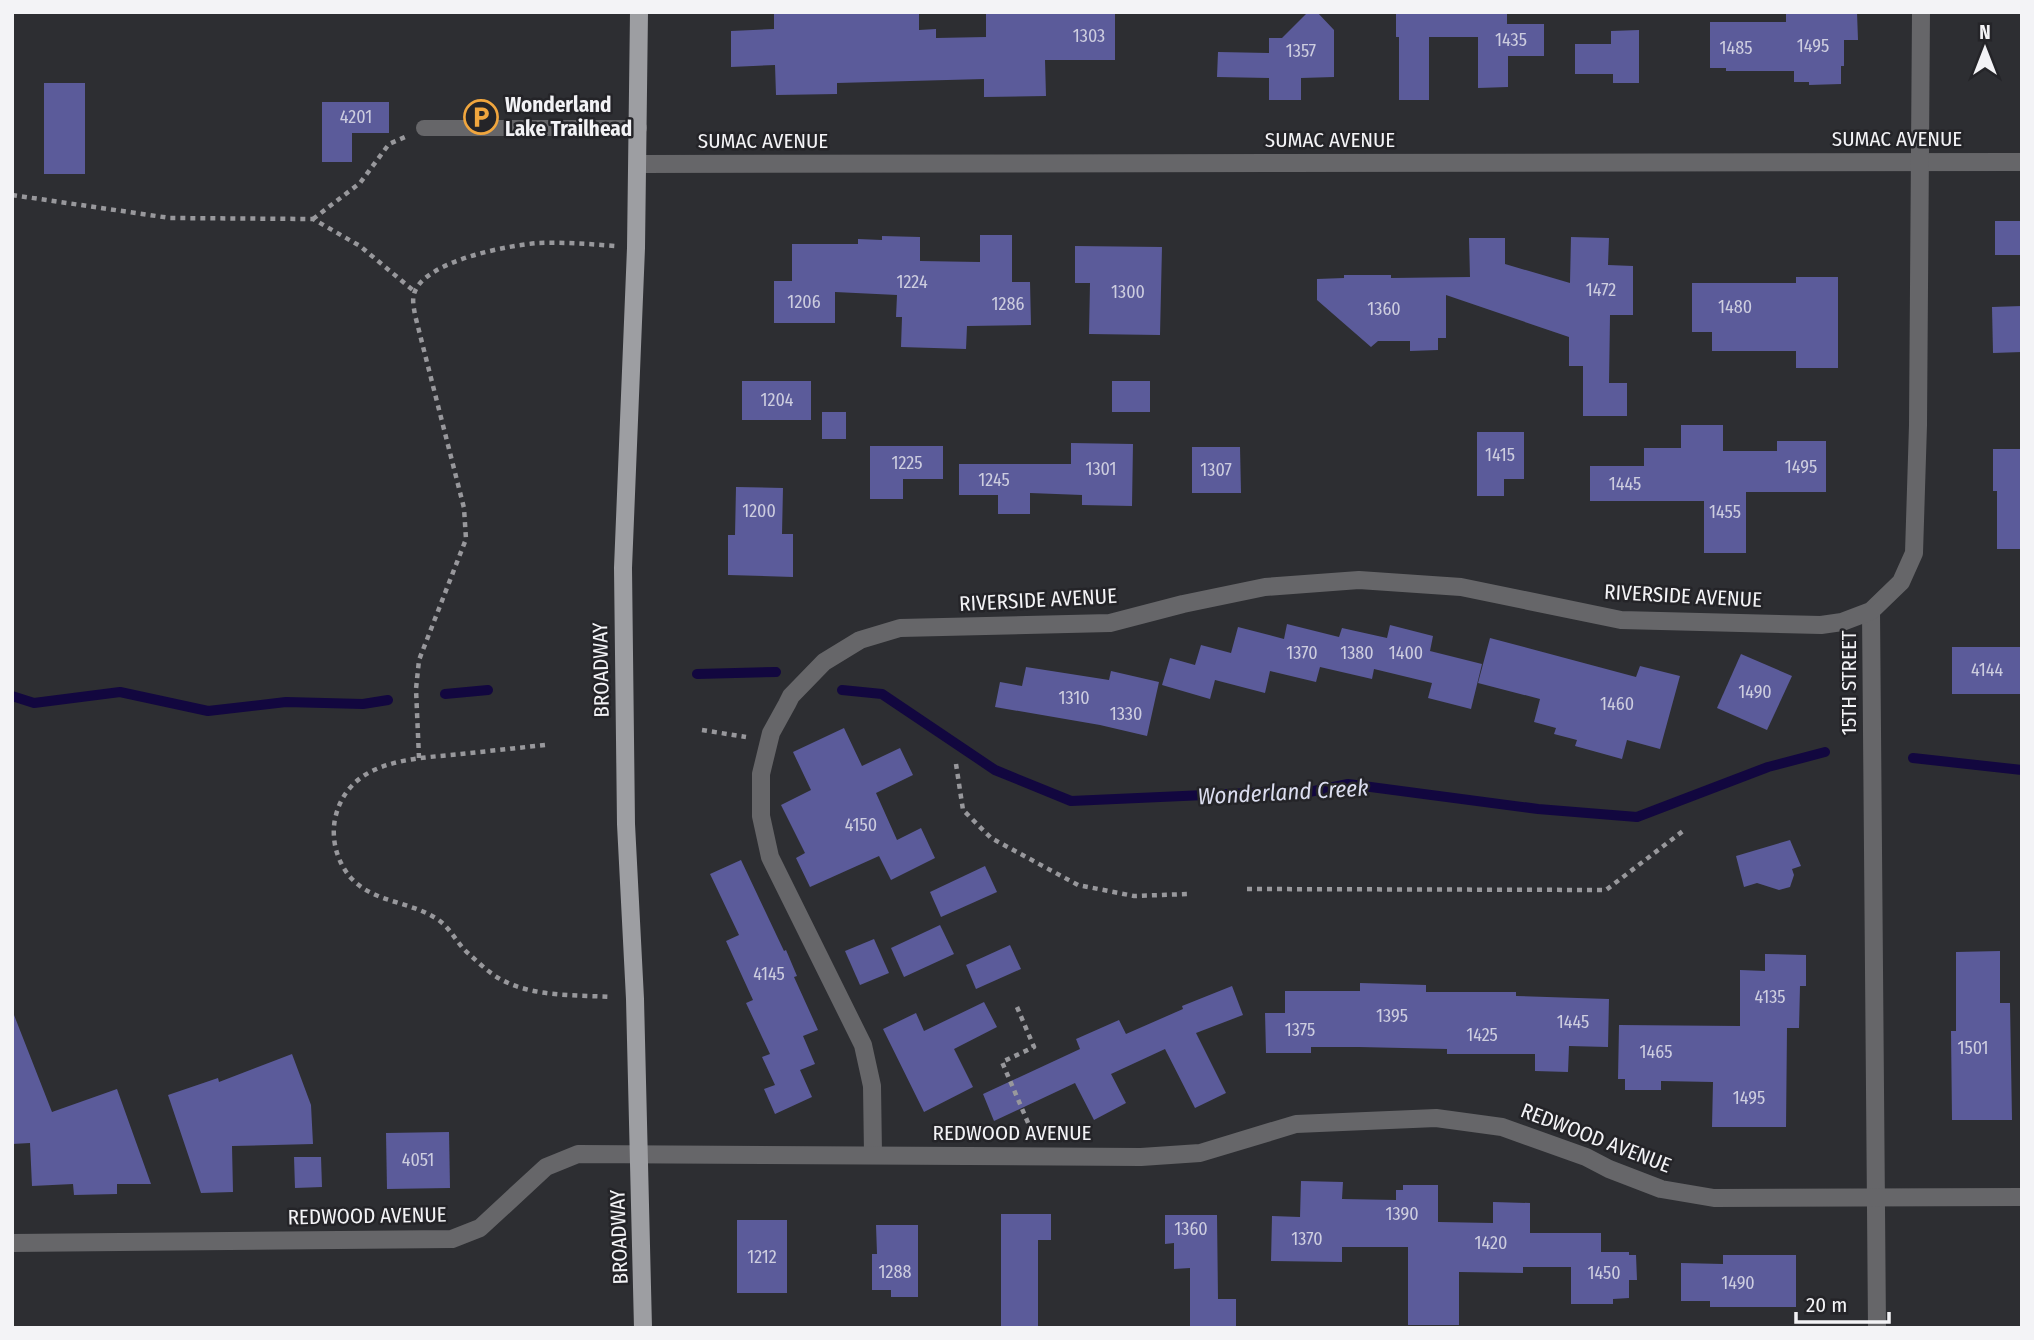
<svg xmlns="http://www.w3.org/2000/svg" width="2034" height="1340" viewBox="0 0 2034 1340" font-family="'Fira Sans Condensed',sans-serif">
<rect width="100%" height="100%" fill="#2d2e32"/>
<g fill="none" stroke-linecap="round" stroke-linejoin="round">
<g stroke="#12073f" stroke-width="10">
<polyline points="697,674 776,672"/>
<polyline points="842,690 882,694 995,770 1071,801 1294,791 1304,793 1348,784 1538,809 1637,817 1768,767 1825,752"/>
<polyline points="445,694 488,690"/>
<polyline points="12,696 34,703 120,692 208,711 286,702 363,704 388,700"/>
<polyline points="1913,758 2022,770"/>
</g>
</g>
<g fill="#5b5b9a">
<polygon points="774,12 919,12 919,30 936,29 936,38 986,37 986,12 1115,12 1115,60 1045,60 1046,96 984,97 984,79 837,83 837,94 776,95 775,65 731,67 731,31 774,29"/>
<polygon points="1308,12 1317,12 1334,30 1334,77 1301,78 1301,100 1269,100 1269,78 1217,77 1218,52 1269,53 1269,38 1282,38"/>
<polygon points="1396,12 1507,12 1507,24 1544,24 1544,56 1508,56 1508,87 1478,88 1478,37 1429,37 1429,100 1399,100 1399,37 1396,37"/>
<polygon points="1786,12 1857,12 1858,40 1844,40 1844,66 1841,66 1841,84 1809,85 1809,82 1794,82 1794,71 1726,71 1726,68 1710,68 1710,22 1786,22"/>
<polygon points="1639,30 1639,83 1613,83 1613,74 1575,74 1575,44 1611,44 1611,31"/>
<rect x="44" y="83" width="41" height="91"/>
<polygon points="322,102 389,102 389,133 352,133 352,162 322,162"/>
<rect x="1995" y="221" width="27" height="34"/>
<polygon points="980,235 1012,235 1012,282 1030,282 1031,325 967,326 966,349 901,347 902,317 896,317 897,295 835,292 835,323 774,323 774,281 792,281 792,244 858,244 858,239 882,240 882,236 920,237 920,261 980,262"/>
<polygon points="1571,237 1609,238 1608,265 1633,266 1633,315 1610,315 1609,383 1627,383 1627,416 1583,416 1583,366 1569,366 1569,337 1446,295 1446,338 1438,338 1438,350 1410,351 1410,341 1378,341 1371,347 1317,300 1317,279 1344,278 1344,275 1391,275 1391,278 1470,277 1469,238 1505,238 1505,264 1570,283"/>
<polygon points="1075,246 1162,247 1160,335 1089,334 1090,283 1075,283"/>
<polygon points="1796,277 1838,277 1838,368 1796,368 1796,351 1712,351 1712,332 1692,332 1692,283 1796,283"/>
<polygon points="2022,306 2022,352 1993,353 1992,307"/>
<rect x="742" y="381" width="69" height="39"/>
<rect x="1112" y="381" width="38" height="31"/>
<rect x="822" y="412" width="24" height="27"/>
<polygon points="1681,425 1723,425 1723,451 1777,451 1777,441 1826,441 1826,492 1746,492 1746,553 1704,553 1704,501 1590,501 1590,466 1644,466 1644,448 1681,448"/>
<polygon points="1477,432 1524,432 1524,479 1504,479 1504,496 1477,496"/>
<polygon points="1071,443 1133,444 1132,506 1082,505 1082,495 1030,493 1030,514 998,514 998,495 959,495 959,464 1071,464"/>
<polygon points="870,446 943,446 943,479 903,479 903,499 870,499"/>
<polygon points="1192,447 1240,447 1241,493 1192,493"/>
<polygon points="1993,449 2022,449 2022,549 1997,549 1997,491 1993,491"/>
<polygon points="736,487 783,488 782,534 793,534 793,577 728,575 728,535 735,535"/>
<polygon points="1287,624 1339,637 1342,628 1387,638 1390,625 1433,636 1430,651 1482,664 1471,709 1428,698 1432,683 1374,669 1372,679 1320,667 1316,682 1270,671 1265,693 1215,680 1210,699 1162,685 1170,658 1195,665 1201,645 1231,653 1238,627 1284,639"/>
<polygon points="1490,638 1636,677 1640,666 1680,676 1660,749 1627,740 1622,759 1575,746 1577,740 1554,734 1556,728 1534,722 1540,699 1478,683"/>
<rect x="1952" y="647" width="70" height="47"/>
<polygon points="1741,654 1792,676 1767,730 1717,708"/>
<polygon points="1026,667 1109,680 1111,671 1159,682 1147,736 1100,725 995,707 1000,682 1022,686"/>
<polygon points="844,728 862,766 900,748 913,775 876,793 897,840 921,828 935,858 891,880 879,856 810,887 796,858 805,853 781,805 811,790 793,752"/>
<polygon points="1790,840 1801,866 1792,869 1794,875 1790,887 1779,890 1757,883 1744,887 1736,856"/>
<polygon points="741,860 784,951 786,950 797,976 794,977 818,1030 803,1036 815,1064 800,1070 812,1097 775,1114 764,1089 775,1085 762,1057 770,1054 746,1003 753,1000 726,941 739,935 710,874"/>
<polygon points="985,866 997,892 941,917 930,892"/>
<polygon points="940,925 954,954 904,977 891,948"/>
<polygon points="874,939 889,973 860,985 845,951"/>
<polygon points="1010,945 1021,969 976,989 966,965"/>
<polygon points="2000,951 2000,1003 2010,1003 2012,1120 1952,1120 1951,1031 1956,1031 1956,952"/>
<polygon points="1765,954 1806,955 1806,986 1800,986 1799,1028 1787,1028 1786,1127 1712,1127 1713,1082 1661,1081 1661,1090 1625,1090 1625,1079 1618,1079 1619,1025 1740,1026 1740,970 1765,971"/>
<polygon points="1360,983 1426,985 1426,992 1516,992 1516,996 1609,999 1608,1047 1569,1046 1568,1072 1535,1071 1535,1054 1447,1054 1447,1049 1359,1047 1311,1047 1311,1053 1266,1053 1265,1013 1285,1013 1285,991 1360,991"/>
<polygon points="1232,986 1243,1015 1196,1033 1226,1093 1195,1108 1165,1049 1111,1074 1126,1103 1094,1120 1075,1083 994,1121 983,1094 1080,1049 1076,1039 1119,1020 1126,1034 1183,1009 1182,1006"/>
<polygon points="984,1002 997,1027 954,1049 973,1087 924,1112 883,1029 916,1013 924,1031"/>
<polygon points="12,1015 14,1015 52,1112 117,1089 151,1184 117,1184 117,1194 74,1195 73,1184 32,1186 30,1143 12,1144"/>
<polygon points="292,1054 311,1105 313,1144 232,1146 233,1192 201,1193 168,1095 218,1078 219,1082"/>
<polygon points="449,1132 450,1188 387,1189 386,1133"/>
<polygon points="294,1157 321,1157 322,1187 295,1188"/>
<polygon points="1301,1181 1343,1182 1342,1199 1396,1200 1396,1190 1403,1190 1403,1185 1438,1185 1438,1222 1493,1223 1493,1202 1530,1203 1530,1233 1601,1233 1601,1252 1629,1252 1629,1255 1636,1255 1637,1280 1629,1280 1629,1298 1613,1299 1613,1304 1571,1304 1571,1267 1523,1267 1523,1273 1459,1272 1459,1325 1408,1325 1408,1247 1342,1247 1342,1262 1271,1261 1272,1216 1300,1217"/>
<polygon points="1001,1214 1051,1214 1051,1240 1038,1240 1038,1328 1001,1328"/>
<polygon points="1165,1215 1217,1215 1218,1299 1236,1299 1236,1328 1190,1328 1190,1268 1174,1269 1174,1243 1165,1244"/>
<rect x="737" y="1220" width="50" height="73"/>
<polygon points="876,1225 918,1225 918,1297 891,1297 891,1290 872,1290 872,1254 877,1254"/>
<polygon points="1723,1255 1796,1255 1796,1307 1710,1307 1710,1301 1681,1301 1681,1263 1723,1264"/>
</g>
<g fill="none" stroke-linecap="round" stroke-linejoin="round">
<g stroke="#98989c" stroke-width="4.5" stroke-dasharray="5 5" stroke-linecap="butt">
<polyline points="12,195 170,218 313,219 360,246 414,291"/>
<polyline points="313,219 360,183 389,144 405,137"/>
<polyline points="702,730 746,737"/>
<path d="M545,745C517,748 489,751 461,754C412,759 348,759 335,819C331,840 337,862 351,878C374,903 410,901 437,919C451,928 456,943 469,954C479,963 490,974 502,980C534,997 576,995 612,997"/>
<path d="M419,758L416,689L419,660L466,539L464,508L415,315C414,308 412,301 414,294C423,261 509,245 539,243C564,242 589,244 615,246"/>
<polyline points="956,764 963,810 991,838 1078,885 1134,896 1188,894"/>
<polyline points="1247,889 1606,890 1683,831"/>
<polyline points="1017,1007 1034,1047 1002,1062 1032,1132"/>
</g>
<polyline stroke="#666669" stroke-width="16" points="424,128 639,128"/>
<g stroke="#666669" stroke-width="18">
<polyline points="638,164 2022,162"/>
<polyline points="1871,611 1877,1328"/>
<polyline points="873,1154 872,1086 863,1045 770,857 761,816 761,774 771,733 787,704 791,696 824,662 860,640 900,628 1110,623 1183,604 1265,587 1359,580 1461,587 1621,620 1821,625 1842,622 1871,611 1901,582 1914,553 1918,425 1921,12"/>
<polyline points="12,1243 452,1239 480,1228 546,1167 578,1154 1141,1157 1200,1153 1296,1124 1436,1118 1502,1127 1586,1157 1609,1169 1661,1189 1714,1198 2022,1197"/>
</g>
<polyline stroke="#9d9ea2" stroke-width="18" points="639,12 636,248 623,568 626,824 635,999 643,1328"/>
</g>
<defs>
<g id="parking-ring" transform="scale(1.75)"><circle r="9.5" fill="#242428" stroke="#f0a63e" stroke-width="1.5"/><path d="M-3.5-5.5H1a3.5 3.5 0 0 1 0 7H-1V5.5H-3.5ZM-1-3.4V-.6H.8a1.4 1.4 0 0 0 0-2.8Z" fill="#f0a63e"/></g>
</defs>
<g fill-rule="evenodd">
<use href="#parking-ring" x="481" y="117"/>
</g>
<g text-anchor="middle" stroke-width="5" stroke-linejoin="round" paint-order="stroke">
<g font-size="18" fill="#cdcddf">
<text x="1089" y="42">1303</text>
<text x="1511" y="46">1435</text>
<text x="1813" y="52">1495</text>
<text x="1736" y="54">1485</text>
<text x="1301" y="57">1357</text>
<text x="356" y="123">4201</text>
<text x="912" y="288">1224</text>
<text x="1601" y="296">1472</text>
<text x="1128" y="298">1300</text>
<text x="804" y="308">1206</text>
<text x="1008" y="310">1286</text>
<text x="1735" y="313">1480</text>
<text x="1384" y="315">1360</text>
<text x="777" y="406">1204</text>
<text x="1500" y="461">1415</text>
<text x="907" y="469">1225</text>
<text x="1801" y="473">1495</text>
<text x="1101" y="475">1301</text>
<text x="1216" y="476">1307</text>
<text x="994" y="486">1245</text>
<text x="1625" y="490">1445</text>
<text x="759" y="517">1200</text>
<text x="1725" y="518">1455</text>
<text x="1302" y="659">1370</text>
<text x="1357" y="659">1380</text>
<text x="1406" y="659">1400</text>
<text x="1987" y="676">4144</text>
<text x="1755" y="698">1490</text>
<text x="1074" y="704">1310</text>
<text x="1617" y="710">1460</text>
<text x="1126" y="720">1330</text>
<text x="861" y="831">4150</text>
<text x="769" y="980">4145</text>
<text x="1770" y="1003">4135</text>
<text x="1392" y="1022">1395</text>
<text x="1573" y="1028">1445</text>
<text x="1300" y="1036">1375</text>
<text x="1482" y="1041">1425</text>
<text x="1973" y="1054">1501</text>
<text x="1656" y="1058">1465</text>
<text x="1749" y="1104">1495</text>
<text x="418" y="1166">4051</text>
<text x="1402" y="1220">1390</text>
<text x="1191" y="1235">1360</text>
<text x="1307" y="1245">1370</text>
<text x="1491" y="1249">1420</text>
<text x="762" y="1263">1212</text>
<text x="895" y="1278">1288</text>
<text x="1604" y="1279">1450</text>
<text x="1738" y="1289">1490</text>
</g>
<g font-size="21" font-weight="bold" fill="#f3f3f6" stroke="#242428" text-anchor="start">
<text x="505" y="112">Wonderland<tspan x="505" dy="24">Lake Trailhead</tspan></text>
</g>
<g font-size="21" fill="#f3f3f6" stroke="#242428">
<text x="1897" y="146">SUMAC AVENUE</text>
<text x="1330" y="147">SUMAC AVENUE</text>
<text x="763" y="148">SUMAC AVENUE</text>
<text transform="translate(1683 596) rotate(3)" y="7">RIVERSIDE AVENUE</text>
<text transform="translate(1038 600) rotate(-3)" y="7">RIVERSIDE AVENUE</text>
<text transform="translate(601 670) rotate(-91)" y="7">BROADWAY</text>
<text transform="translate(1849 683) rotate(-90)" y="7">15TH STREET</text>
<text x="1012" y="1140">REDWOOD AVENUE</text>
<text transform="translate(1596 1138) rotate(21)" y="7">REDWOOD AVENUE</text>
<text transform="translate(367 1216) rotate(-1)" y="7">REDWOOD AVENUE</text>
<text transform="translate(619 1237) rotate(-92)" y="7">BROADWAY</text>
</g>
<g font-size="23" font-style="italic" fill="#dbddef" stroke="#242428">
<text transform="translate(1283 792) rotate(-3)" y="8">Wonderland Creek</text>
</g>
</g>
<rect width="2034" height="1340" fill="none" stroke="#f3f3f6" stroke-width="28"/>
<g transform="translate(1985 49)" stroke="#242428" stroke-width="5" paint-order="stroke">
<path d="M0-5L12 26L0 18L-12 26Z" fill="#f3f3f6"/>
<text y="-10" font-size="19" font-weight="bold" text-anchor="middle" fill="#f3f3f6">N</text>
</g>
<path d="M1796 1312v10h93v-10" fill="none" stroke="#f3f3f6" stroke-width="3.5"/>
<text x="1806" y="1312" font-size="21" fill="#f3f3f6" stroke="#242428" stroke-width="5" paint-order="stroke">20 m</text>
</svg>
